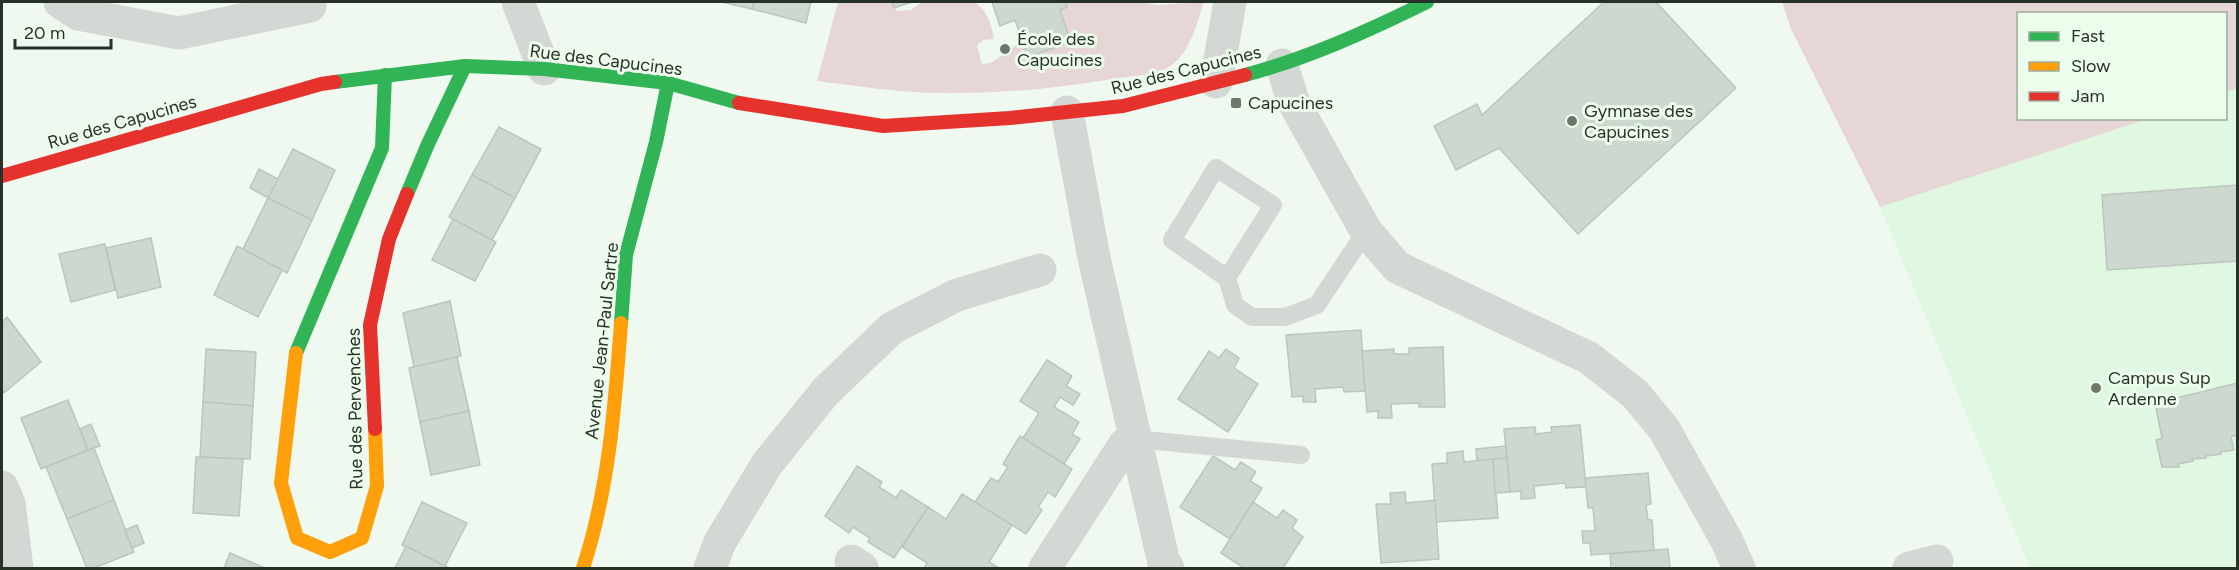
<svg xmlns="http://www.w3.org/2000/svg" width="2239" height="570" viewBox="0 0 2239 570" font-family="Figtree,sans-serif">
<rect width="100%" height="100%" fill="#f0f9f0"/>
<polygon fill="#e0f8e1" points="2237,88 2237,568 2030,568 1880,207 2147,119 2226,118 2226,92"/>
<g fill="#e6d6d6">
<path d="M838,2H892L896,11L911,10L922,2H974C988,11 991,23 994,39L983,40L977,46L982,64L991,63L1022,41L1028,57L1071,43L1060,10L1067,7L1065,2H1142L1157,5L1204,2C1197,23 1189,57 1167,68C1151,76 1130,76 1113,79C1055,89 994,94 935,93C896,92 856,86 817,81Z"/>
<polygon points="1782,2 2237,2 2237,88 2226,92 2226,14 2018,14 2018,118 2147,119 1880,207 1791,29"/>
</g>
<g fill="#cdd9ce" stroke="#bcc6bc" stroke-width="1.5">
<polygon points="722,2 754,2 752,9"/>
<polygon points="754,2 811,2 806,23 752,9"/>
<polygon points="892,2 912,2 894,8"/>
<polygon points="992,2 1065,2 1067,7 1060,10 1071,42 1028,57 1015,20 1000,26"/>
<polygon points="1604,2 1656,2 1736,88 1578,234 1499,148 1456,170 1434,126 1477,104 1482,115"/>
<polygon points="499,127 541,149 515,198 472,175"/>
<polygon points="293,149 335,170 312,220 268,198"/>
<polygon points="259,169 278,179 268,198 250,188"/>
<polygon points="472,175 515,198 492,240 449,217"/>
<polygon points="2238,185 2238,261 2107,270 2102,195"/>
<polygon points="268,198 312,220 287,273 243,249"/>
<polygon points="453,219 496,242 475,281 432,260"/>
<polygon points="151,238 161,287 118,298 106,248"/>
<polygon points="105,244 115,290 71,302 59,254"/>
<polygon points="237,246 282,270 258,317 214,295"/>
<polygon points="450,301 461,356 414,367 403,313"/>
<polygon points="7,317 41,362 4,393 2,390 2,322"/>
<polygon points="1361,330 1365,391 1344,392 1343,387 1315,389 1316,402 1303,402 1303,396 1292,397 1286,335"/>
<polygon points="1443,347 1445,407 1419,407 1419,403 1391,404 1392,418 1378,418 1378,411 1367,412 1362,351 1394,349 1394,354 1409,354 1409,348"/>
<polygon points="206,349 256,352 253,406 203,402"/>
<polygon points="1226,349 1239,358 1234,368 1258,384 1228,432 1178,399 1209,351 1219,358"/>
<polygon points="457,357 469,411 420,422 409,368"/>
<polygon points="1047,360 1072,376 1066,386 1080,394 1073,405 1060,397 1054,407 1079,422 1072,434 1080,439 1064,464 1023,438 1039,413 1020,401"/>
<polygon points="2238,383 2238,463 2236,435 2231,437 2234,450 2221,452 2221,454 2206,456 2206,458 2192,459 2193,461 2178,464 2179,467 2162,467 2156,440 2162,438 2155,403"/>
<polygon points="68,400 88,450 41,469 21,418"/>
<polygon points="203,402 253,406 250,459 200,457"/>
<polygon points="469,411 480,465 431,475 420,422"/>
<polygon points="91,424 100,446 88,450 80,429"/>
<polygon points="1580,425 1586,487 1566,488 1565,483 1534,486 1535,498 1521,499 1521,491 1510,492 1504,429 1535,427 1536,434 1552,432 1551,427"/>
<polygon points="1020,436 1072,469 1055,497 1048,492 1038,507 1042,510 1026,534 975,502 991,478 998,482 1008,467 1003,464"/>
<polygon points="1506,446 1507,458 1477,461 1476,449"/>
<polygon points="94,448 114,500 67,519 46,467"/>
<polygon points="1463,451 1464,462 1493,459 1498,518 1436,522 1432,464 1447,463 1447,453"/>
<polygon points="1213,456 1235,470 1241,462 1256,472 1250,481 1262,488 1230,539 1180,507"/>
<polygon points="196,457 243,459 239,516 193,513"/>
<polygon points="1507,458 1510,492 1495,493 1493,459"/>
<polygon points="857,466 882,482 879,487 896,498 901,490 928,507 894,558 868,542 870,538 853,527 849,533 825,516"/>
<polygon points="1648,473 1651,504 1646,505 1648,520 1652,520 1654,550 1591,555 1590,543 1583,543 1582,531 1595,531 1593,508 1588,508 1585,478"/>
<polygon points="1405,492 1406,503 1435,500 1439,559 1381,563 1376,504 1391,504 1390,493"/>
<polygon points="962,494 1012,525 989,562 999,568 924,568 927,563 902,547 928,507 946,519"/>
<polygon points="114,500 134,552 94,568 87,568 67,519"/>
<polygon points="422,502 467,523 445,566 402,545"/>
<polygon points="1253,502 1277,518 1283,510 1297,520 1292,528 1303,537 1283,568 1244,568 1221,553"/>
<polygon points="137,525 144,543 132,548 125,530"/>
<polygon points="406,546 445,566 449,568 395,568"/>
<polygon points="1668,549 1670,568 1611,568 1610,554"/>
<polygon points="230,553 265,568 224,568"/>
</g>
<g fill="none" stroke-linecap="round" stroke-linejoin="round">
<g stroke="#d4d8d4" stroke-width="18">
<polyline points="1227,278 1172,240 1216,168 1273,205 1227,278 1235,305 1252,317 1285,317 1317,305 1366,231"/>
<polyline points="1135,439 1301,455"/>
</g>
<g stroke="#d4d8d4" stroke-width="33">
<polyline points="60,2 78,14 179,33 310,6"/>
<polyline points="518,2 544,69"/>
<polyline points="1282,65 1293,101 1366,231 1397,267 1589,358 1635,394 1664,429 1727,541 1739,568"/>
<polyline points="1216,82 1230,2"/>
<polyline points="1067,112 1094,258 1164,563 1168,568"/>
<polyline points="2,487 9,503 17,568"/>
<polyline points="851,561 862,568"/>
<polyline points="710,568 720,542 767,464 826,391 892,328 957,295 1040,270"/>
<polyline points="1045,568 1125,444 1135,439"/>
<polyline points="1909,568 1937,561"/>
</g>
<g stroke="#30b455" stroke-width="14">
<path d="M1245,75C1309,58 1368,31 1427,2"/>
<polyline points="335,82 465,66 544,69 668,83 739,103"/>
<polyline points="407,194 428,144 465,66"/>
<polyline points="621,323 626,255 656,142 668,83"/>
<polyline points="296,353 382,148 385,75"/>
</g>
<g stroke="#ff9f0a" stroke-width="14">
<polyline points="296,353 281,483 297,538 330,552 362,538 377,486 375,429"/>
<path d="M583,568C609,489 615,405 621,323"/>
</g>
<g stroke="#e5322d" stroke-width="14">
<polyline points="739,103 883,126 1010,118 1123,106 1245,75"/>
<polyline points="2,176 321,84 335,82"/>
<polyline points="375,429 370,325 389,239 407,194"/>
</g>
</g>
<g fill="#6d786d" stroke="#ecfdec" stroke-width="2">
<circle cx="1005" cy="49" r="6"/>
<rect x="1230" y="97" width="12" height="12" rx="3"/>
<circle cx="1572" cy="121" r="6"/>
<circle cx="2096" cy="388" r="6"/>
</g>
<g text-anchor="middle" stroke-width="6" stroke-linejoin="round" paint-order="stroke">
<g font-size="18" fill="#273227" stroke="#ecfdec" text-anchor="start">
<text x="1017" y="45">École des<tspan x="1017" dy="21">Capucines</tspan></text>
<text x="1248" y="109">Capucines</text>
<text x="1584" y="117">Gymnase des<tspan x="1584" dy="21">Capucines</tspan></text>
<text x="2108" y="384">Campus Sup<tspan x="2108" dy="21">Ardenne</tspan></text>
</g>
<g font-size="18" fill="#273227" stroke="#ecfdec">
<text transform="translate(606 60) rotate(7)" y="6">Rue des Capucines</text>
<text transform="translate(1186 70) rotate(-14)" y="6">Rue des Capucines</text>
<text transform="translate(122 122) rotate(-16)" y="6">Rue des Capucines</text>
<text transform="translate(602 341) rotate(-84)" y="6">Avenue Jean-Paul Sartre</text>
<text transform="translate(355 409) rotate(-91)" y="6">Rue des Pervenches</text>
</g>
</g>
<rect width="2239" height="570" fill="none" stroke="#273227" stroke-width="6"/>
<rect x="2017" y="12" width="210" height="108" fill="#ecfdec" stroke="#9dac9d" stroke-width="1.5"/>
<rect x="2029" y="32" width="30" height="9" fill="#30b455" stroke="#9dac9d" stroke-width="1.5"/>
<text x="2071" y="42" font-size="18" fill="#273227">Fast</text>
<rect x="2029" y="62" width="30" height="9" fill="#ff9f0a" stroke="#9dac9d" stroke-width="1.5"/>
<text x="2071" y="72" font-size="18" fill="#273227">Slow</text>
<rect x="2029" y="92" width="30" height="9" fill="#e5322d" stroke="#9dac9d" stroke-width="1.5"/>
<text x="2071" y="102" font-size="18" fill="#273227">Jam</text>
<path d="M15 39v9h96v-9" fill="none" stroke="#273227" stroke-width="3"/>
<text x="24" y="39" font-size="18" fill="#273227" stroke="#ecfdec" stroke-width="4.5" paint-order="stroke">20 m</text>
</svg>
